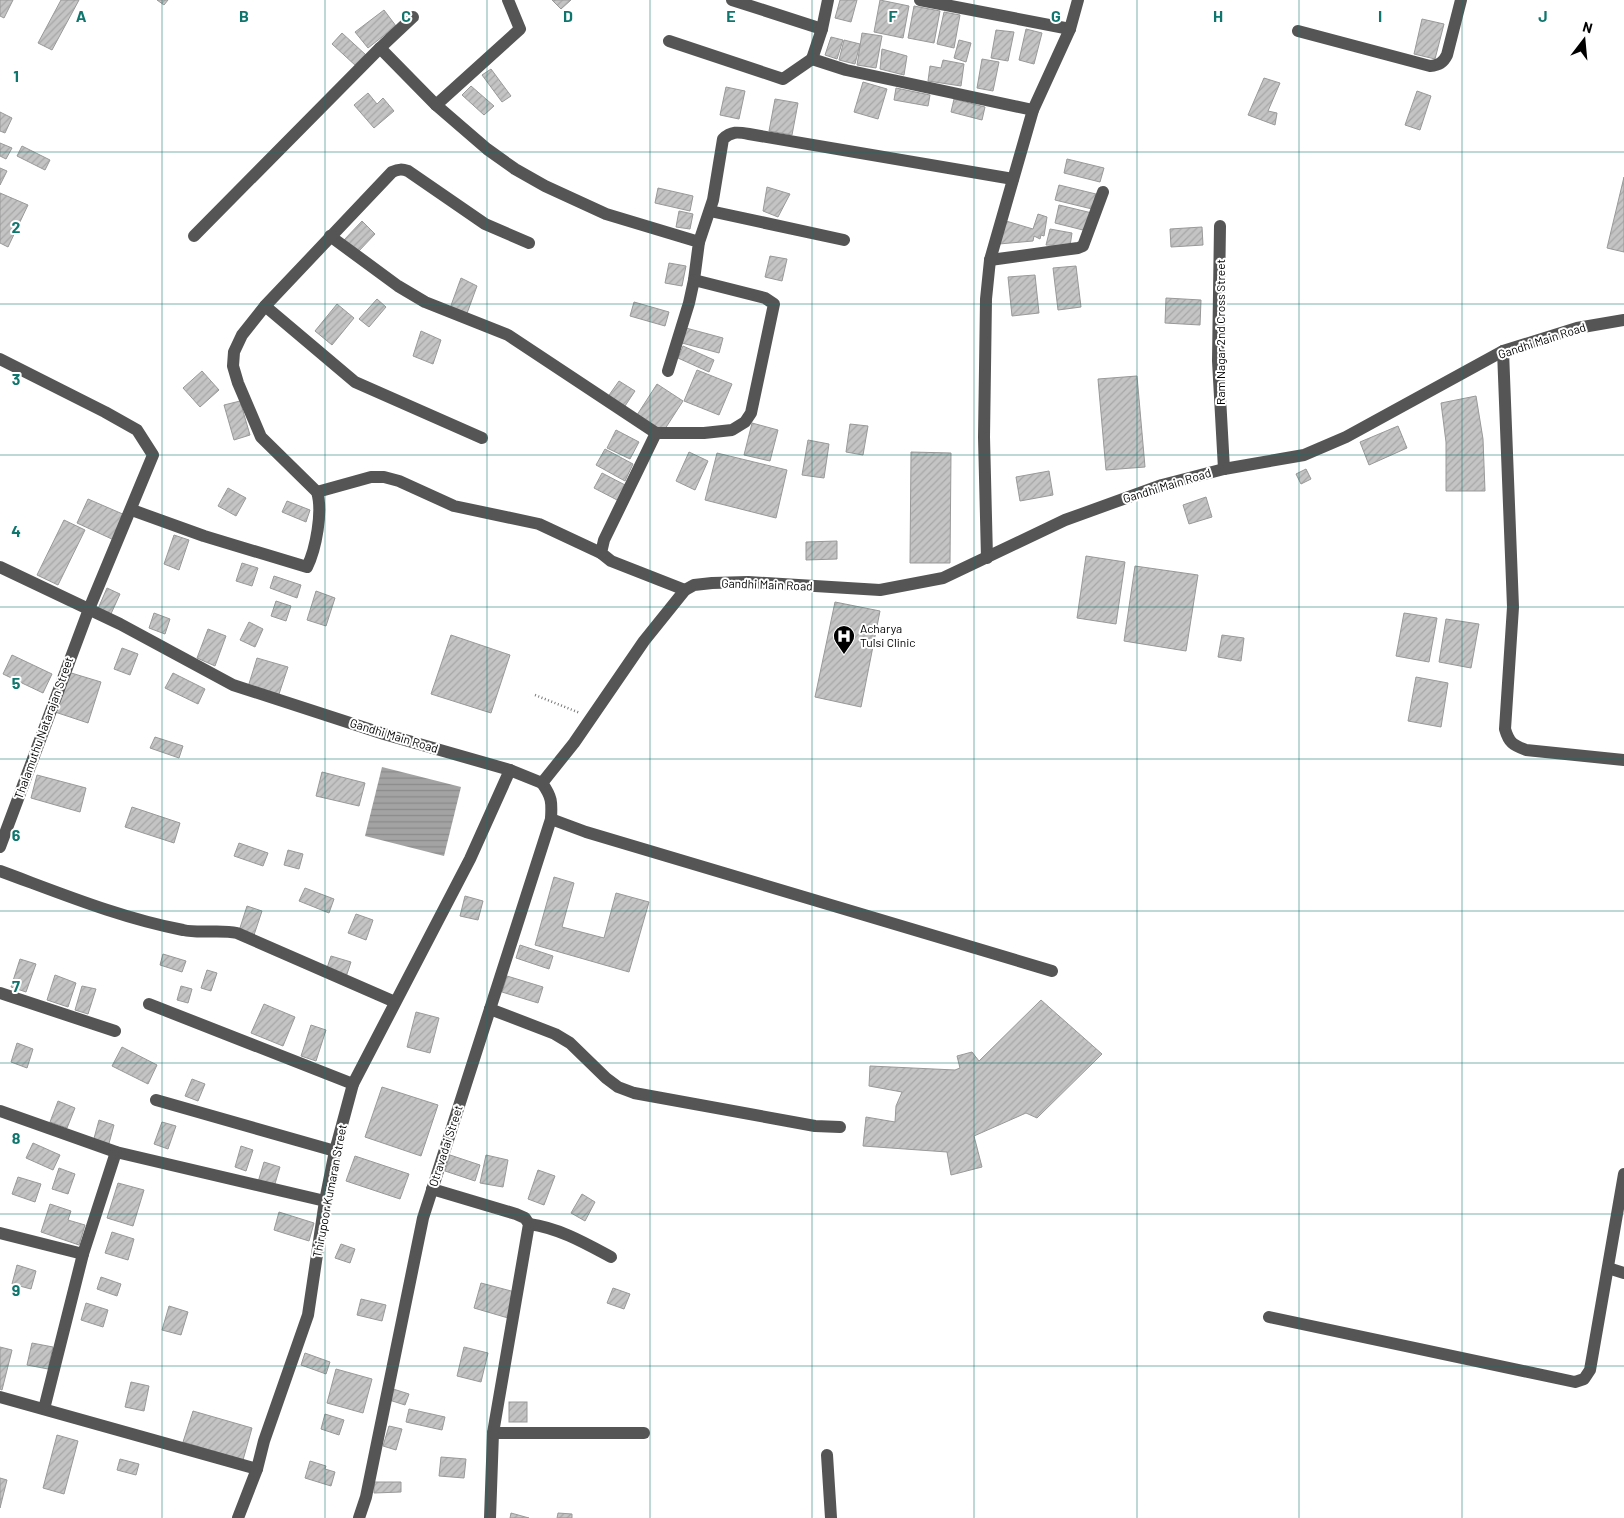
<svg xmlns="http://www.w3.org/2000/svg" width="1624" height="1518" viewBox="0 0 1624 1518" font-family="Barlow,sans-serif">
<defs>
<pattern id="water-rules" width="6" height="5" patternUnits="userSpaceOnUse" patternTransform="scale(1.25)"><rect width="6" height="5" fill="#a3a3a3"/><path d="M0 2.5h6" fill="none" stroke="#8b8b8b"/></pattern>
<pattern id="building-hatch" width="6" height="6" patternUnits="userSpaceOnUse" patternTransform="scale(1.25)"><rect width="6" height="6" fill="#c4c4c4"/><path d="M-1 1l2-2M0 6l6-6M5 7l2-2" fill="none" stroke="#a7a7a7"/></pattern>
</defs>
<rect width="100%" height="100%" fill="#fff"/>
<polygon fill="url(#water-rules)" points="382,767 461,787 444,856 365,836"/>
<g fill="url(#building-hatch)" stroke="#999">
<polygon points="0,0 13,0 4,18 0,16"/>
<polygon points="61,0 79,0 52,50 38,43"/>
<polygon points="157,0 168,0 164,5"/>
<polygon points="552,0 571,0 561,9"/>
<polygon points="840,0 857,0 851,22 835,18"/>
<polygon points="880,0 909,6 903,38 874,32"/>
<polygon points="914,6 940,11 934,43 908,38"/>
<polygon points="384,10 396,26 368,48 355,32"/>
<polygon points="944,12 960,15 954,48 937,44"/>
<polygon points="1422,19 1444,24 1435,59 1414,54"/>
<polygon points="1026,29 1042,33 1034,64 1019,60"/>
<polygon points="996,30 1014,32 1008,61 991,58"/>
<polygon points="342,33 366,55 356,66 332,44"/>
<polygon points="862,33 882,36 876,68 857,65"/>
<polygon points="831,37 843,40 837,59 825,55"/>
<polygon points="844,40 860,44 855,64 839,60"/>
<polygon points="959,40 971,43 966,62 954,58"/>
<polygon points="882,49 907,56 904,75 880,69"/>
<polygon points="982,59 999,62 993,91 977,88"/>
<polygon points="943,60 964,64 961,86 928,81 930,66 941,68"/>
<polygon points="491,69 511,96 502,102 482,75"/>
<polygon points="1264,78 1280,83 1268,111 1277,113 1275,125 1248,115"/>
<polygon points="863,82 887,89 878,119 854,112"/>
<polygon points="471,86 494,106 484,115 462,95"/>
<polygon points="726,87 745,91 739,119 720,115"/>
<polygon points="896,88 930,95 928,106 894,100"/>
<polygon points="1417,91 1431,96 1420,130 1405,125"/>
<polygon points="368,93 377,104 383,98 394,111 374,128 354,105"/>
<polygon points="775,99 798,103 792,135 769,131"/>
<polygon points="954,99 985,107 982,120 951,112"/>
<polygon points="0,112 12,118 5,133 0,131"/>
<polygon points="0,143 12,148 6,159 0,156"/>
<polygon points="22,146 50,160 45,170 17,156"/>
<polygon points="1067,159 1104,168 1100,182 1064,173"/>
<polygon points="0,168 7,171 0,185"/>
<polygon points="1624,177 1624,252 1607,248"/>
<polygon points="1059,185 1096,194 1092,209 1055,200"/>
<polygon points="767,187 790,194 778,217 763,211"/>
<polygon points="658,188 693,196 690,211 655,203"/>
<polygon points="0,193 28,205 8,247 0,243"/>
<polygon points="1059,205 1092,213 1087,231 1055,223"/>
<polygon points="679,211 693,214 690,229 676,227"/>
<polygon points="1038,214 1047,217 1044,236 1041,235 1040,239 1034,236 1033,241 999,244 1006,221 1033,229"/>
<polygon points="362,221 375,234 358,252 344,240"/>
<polygon points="1202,227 1203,245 1171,247 1170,229"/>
<polygon points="1050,229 1072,233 1070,246 1046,245"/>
<polygon points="770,256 787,259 782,281 765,277"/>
<polygon points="669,263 686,266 682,286 665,283"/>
<polygon points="1076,266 1081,307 1058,310 1053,268"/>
<polygon points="1035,275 1039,313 1012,316 1008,277"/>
<polygon points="461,278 477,286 466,316 449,311"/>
<polygon points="1166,298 1201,300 1200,325 1165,323"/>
<polygon points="377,299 386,307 369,327 359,319"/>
<polygon points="634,302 669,312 665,326 630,316"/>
<polygon points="337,304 354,318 332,345 315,331"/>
<polygon points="686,328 723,338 719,353 682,343"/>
<polygon points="421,331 441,340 433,364 413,356"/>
<polygon points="683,346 714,360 709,372 678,358"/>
<polygon points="697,370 732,384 719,415 684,401"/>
<polygon points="202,371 219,390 200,407 183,388"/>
<polygon points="1137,376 1145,467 1106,470 1098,379"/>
<polygon points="619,381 635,391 623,409 607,398"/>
<polygon points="657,384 683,401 663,432 637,415"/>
<polygon points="1476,396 1483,439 1485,491 1446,491 1446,442 1441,403"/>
<polygon points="240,401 250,435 234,440 224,405"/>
<polygon points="752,423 778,430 770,461 744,455"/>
<polygon points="850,424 868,426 863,455 846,452"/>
<polygon points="1398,426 1407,448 1369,465 1360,442"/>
<polygon points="616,430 639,442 630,459 607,448"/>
<polygon points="808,440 829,444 824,478 802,475"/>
<polygon points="605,449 633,464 625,481 596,465"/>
<polygon points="689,452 708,461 695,490 676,481"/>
<polygon points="911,452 951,453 950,563 910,563"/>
<polygon points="717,453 787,470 776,518 705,500"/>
<polygon points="1306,469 1311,479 1301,484 1296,474"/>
<polygon points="1049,471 1053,495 1020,501 1016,477"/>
<polygon points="602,473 627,486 619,501 594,488"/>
<polygon points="228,488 246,498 236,516 218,506"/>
<polygon points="1206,497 1212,517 1189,524 1183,505"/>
<polygon points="88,499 125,515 114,540 77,523"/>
<polygon points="287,501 310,510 306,522 282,512"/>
<polygon points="64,520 85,530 58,585 37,575"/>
<polygon points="174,535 189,540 179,570 164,564"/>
<polygon points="837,541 837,559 806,560 806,542"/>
<polygon points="1086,556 1125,562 1116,624 1077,618"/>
<polygon points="242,563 258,568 252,586 236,581"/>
<polygon points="1135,566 1198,575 1186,651 1124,641"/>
<polygon points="274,576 301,585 297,598 270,588"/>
<polygon points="107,588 120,594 110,616 97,611"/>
<polygon points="316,591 335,598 326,626 307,620"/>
<polygon points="276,601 291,606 286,621 271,616"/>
<polygon points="835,602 880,611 861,707 815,697"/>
<polygon points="154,613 170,619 165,634 149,628"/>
<polygon points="1404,613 1437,618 1429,662 1396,656"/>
<polygon points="1446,619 1479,624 1471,668 1439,662"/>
<polygon points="249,622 263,629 255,647 240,640"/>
<polygon points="208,629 226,636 215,666 197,658"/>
<polygon points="451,635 510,655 491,713 431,694"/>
<polygon points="1222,635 1244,638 1241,661 1218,657"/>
<polygon points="122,648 138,654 130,675 114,669"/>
<polygon points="12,655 52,674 43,693 3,674"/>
<polygon points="257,658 288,667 278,697 248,687"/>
<polygon points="68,672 101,682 88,723 55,712"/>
<polygon points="173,673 205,689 198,704 165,688"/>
<polygon points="1416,677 1448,683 1441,727 1408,721"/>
<polygon points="155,737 183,746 179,758 150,748"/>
<polygon points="322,772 365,783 359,806 316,796"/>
<polygon points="37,775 86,788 80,812 31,798"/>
<polygon points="132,807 180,823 174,843 125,827"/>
<polygon points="239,843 268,853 263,866 234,856"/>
<polygon points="288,850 303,854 299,869 284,865"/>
<polygon points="554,877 574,883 562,927 604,938 616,893 649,902 629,972 535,945"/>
<polygon points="305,888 334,899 329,913 299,901"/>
<polygon points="465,896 483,901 478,920 460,916"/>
<polygon points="247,906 262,911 254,935 239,931"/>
<polygon points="356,914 373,920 366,940 348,933"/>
<polygon points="520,945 553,956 549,969 516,958"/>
<polygon points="163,954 186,961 182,972 160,965"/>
<polygon points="331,956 351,962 346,977 326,971"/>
<polygon points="20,959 36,964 26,992 11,987"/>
<polygon points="207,970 217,973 211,991 201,988"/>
<polygon points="55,975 76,983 68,1007 47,1000"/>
<polygon points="507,976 543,987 538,1003 502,992"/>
<polygon points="82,986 96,989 88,1014 75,1010"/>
<polygon points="181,986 192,989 188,1003 177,1000"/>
<polygon points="1041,1000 1102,1054 1037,1118 1026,1113 974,1136 982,1167 951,1175 947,1152 863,1146 866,1117 895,1122 896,1106 902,1092 869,1086 870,1066 955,1070 960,1068 957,1056 972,1052 979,1061"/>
<polygon points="264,1004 295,1017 283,1046 251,1033"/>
<polygon points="416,1012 439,1018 430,1053 407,1047"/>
<polygon points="311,1025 326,1030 316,1061 301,1056"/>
<polygon points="17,1043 33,1049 27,1068 11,1062"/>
<polygon points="122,1047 157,1065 148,1084 112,1066"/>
<polygon points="192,1079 205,1084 198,1101 185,1096"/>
<polygon points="382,1087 438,1105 421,1156 365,1137"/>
<polygon points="58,1101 75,1108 67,1128 50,1122"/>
<polygon points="99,1120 114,1125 108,1147 93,1142"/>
<polygon points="162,1122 176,1126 168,1149 154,1144"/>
<polygon points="33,1143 60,1155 53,1170 26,1158"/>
<polygon points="241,1146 253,1150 246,1171 235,1167"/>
<polygon points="450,1155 480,1165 475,1181 445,1171"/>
<polygon points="486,1155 508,1160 503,1187 480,1183"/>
<polygon points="355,1156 409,1174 400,1199 346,1181"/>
<polygon points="264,1162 280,1167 274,1187 258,1182"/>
<polygon points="59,1168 75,1174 68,1194 52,1189"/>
<polygon points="538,1170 555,1176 544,1205 528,1199"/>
<polygon points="18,1177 41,1184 35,1202 12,1194"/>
<polygon points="118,1183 144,1190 133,1226 107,1218"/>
<polygon points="582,1194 595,1202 585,1221 571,1213"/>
<polygon points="50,1204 71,1211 68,1220 85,1225 79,1245 41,1232"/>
<polygon points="279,1212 314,1223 309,1241 274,1230"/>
<polygon points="112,1232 134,1239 128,1260 105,1253"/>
<polygon points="341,1244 355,1249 350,1263 335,1258"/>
<polygon points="17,1265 36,1271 31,1289 12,1284"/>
<polygon points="101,1277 121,1284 117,1296 97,1289"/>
<polygon points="481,1283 515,1292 508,1318 474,1308"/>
<polygon points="613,1288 630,1294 624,1309 607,1303"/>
<polygon points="361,1299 386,1305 382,1321 357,1315"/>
<polygon points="86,1303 108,1310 103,1327 81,1320"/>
<polygon points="169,1306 188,1312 181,1335 162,1330"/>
<polygon points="32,1343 53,1347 48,1369 27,1365"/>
<polygon points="0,1347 12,1350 2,1390 0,1389"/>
<polygon points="464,1347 488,1353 481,1382 457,1376"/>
<polygon points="305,1353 330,1362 326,1374 301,1365"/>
<polygon points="336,1369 372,1379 363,1413 327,1403"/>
<polygon points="131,1382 149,1386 144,1411 125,1407"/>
<polygon points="390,1388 409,1394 405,1405 386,1399"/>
<rect x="509" y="1402" width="18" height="20"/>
<polygon points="409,1409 445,1417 442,1430 406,1422"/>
<polygon points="193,1411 252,1428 243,1460 183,1442"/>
<polygon points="325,1414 344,1420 339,1435 321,1429"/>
<polygon points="389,1426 402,1429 396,1450 383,1446"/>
<polygon points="57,1435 78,1441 64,1494 43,1488"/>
<polygon points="441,1457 466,1459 464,1478 439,1476"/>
<polygon points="120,1459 139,1464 136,1475 117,1470"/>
<polygon points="310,1461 326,1466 325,1469 335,1472 331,1486 305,1478"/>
<polygon points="0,1478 7,1480 0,1508"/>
<polygon points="374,1482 401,1482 401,1492 374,1493"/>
<polygon points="511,1513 529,1518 510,1518"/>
<polygon points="558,1513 572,1514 572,1518 557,1518"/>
</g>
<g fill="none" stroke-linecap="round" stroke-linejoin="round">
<polyline stroke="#777" stroke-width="2.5" stroke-dasharray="1 2.5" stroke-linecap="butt" points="535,695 580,713"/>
<g stroke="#555" stroke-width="12">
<polyline points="508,0 520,29 436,105 487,149 515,169 545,186 606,214 699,242 694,280 689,303 668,371"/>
<polyline points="732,0 822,29"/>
<polyline points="828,0 822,29 812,59 846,70 1033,110"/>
<polyline points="920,0 1070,29"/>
<path d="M1298,31L1430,66C1439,65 1443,63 1447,55L1461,0"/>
<polyline points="669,41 783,79 812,59"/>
<polyline points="380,48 436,105"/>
<polyline points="710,211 844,240"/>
<polyline points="1220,226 1218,361 1224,469"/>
<polyline points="194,236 380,48 413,17"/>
<polyline points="330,236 398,286 425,302 508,335 656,433 704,433 732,430 745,422 751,413 774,304 765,298 694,280"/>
<path d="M699,242L713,200L723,139C731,131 738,132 749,134L1013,179"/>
<polyline points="990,260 1078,248 1083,246 1103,192"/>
<polyline points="265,306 355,382 482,438"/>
<path d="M1503,351L1513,607L1505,729C1509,743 1513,745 1526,750L1624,760"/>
<polyline points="0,359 105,412 137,430 153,455 89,609 0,847"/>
<polyline points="656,433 604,540 601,553 611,561 685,590"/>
<polyline points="317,492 371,477 384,477 399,481 454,506 539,524 601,553"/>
<path d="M132,510L204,536L307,567C316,549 323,511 317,492L261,437L238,383L233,366L234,352L242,335L265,306L392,172C399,169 402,169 408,171L485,224L529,243"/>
<polyline points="987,558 984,437 986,299 990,260 1033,110 1070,29 1078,0"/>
<polyline points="0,567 120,624 233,685 384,734 510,770 542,783 574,743 644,641 685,590 694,585 712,583 748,582 880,590 943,578 1065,520 1162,485 1224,469 1304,455 1346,437 1503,351 1577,328 1624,320"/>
<polyline points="551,819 586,832 1052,971"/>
<path d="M0,871C60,893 120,918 183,930C201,934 219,929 237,933L395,1002"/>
<polyline points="0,993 115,1031"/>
<polyline points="149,1004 353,1084"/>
<polyline points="490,1009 555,1034 570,1043 606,1078 618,1087 634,1093 815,1126 840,1127"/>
<polyline points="156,1100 335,1151"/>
<polyline points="0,1111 116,1152 325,1201"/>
<polyline points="432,1189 516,1214 525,1218 529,1224 493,1433 490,1518"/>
<path d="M529,1224C559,1228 585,1243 611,1257"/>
<polyline points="0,1233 83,1254"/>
<polyline points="1608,1268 1624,1273"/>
<polyline points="1269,1317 1575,1382 1584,1379 1590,1370 1624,1174"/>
<polyline points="0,1397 257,1469"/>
<polyline points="44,1409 83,1254 116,1152"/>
<polyline points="493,1433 644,1433"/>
<polyline points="827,1455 831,1518"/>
<polyline points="238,1518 257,1469 264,1441 308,1315 325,1201 335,1151 353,1084 470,859 510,770"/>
<path d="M359,1518L366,1497L423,1218L551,819C552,802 552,797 542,783"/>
</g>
</g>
<path fill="none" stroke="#0f766e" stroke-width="1" stroke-opacity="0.55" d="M162,0V1518M325,0V1518M487,0V1518M650,0V1518M812,0V1518M974,0V1518M1137,0V1518M1299,0V1518M1462,0V1518M0,152H1624M0,304H1624M0,455H1624M0,607H1624M0,759H1624M0,911H1624M0,1063H1624M0,1214H1624M0,1366H1624"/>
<defs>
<g id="hospital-pin" transform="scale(1.125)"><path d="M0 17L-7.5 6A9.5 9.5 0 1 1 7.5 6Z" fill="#000" stroke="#fff"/><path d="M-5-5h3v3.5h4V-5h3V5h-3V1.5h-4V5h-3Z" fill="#fff"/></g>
</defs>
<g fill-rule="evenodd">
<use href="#hospital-pin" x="844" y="636"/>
</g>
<g text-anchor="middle" stroke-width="4" stroke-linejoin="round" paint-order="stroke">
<g font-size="12" fill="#000" stroke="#fff">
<text transform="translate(1221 332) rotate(-90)" y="4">Ram Nagar 2nd Cross Street</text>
<text transform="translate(1542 341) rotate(-18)" y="4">Gandhi Main Road</text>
<text transform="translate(1167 486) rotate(-17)" y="4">Gandhi Main Road</text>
<text transform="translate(767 585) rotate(2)" y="4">Gandhi Main Road</text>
<text transform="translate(44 728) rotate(-70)" y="4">Thalamuthu Natarajan Street</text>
<text transform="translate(394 736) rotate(17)" y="4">Gandhi Main Road</text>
<text transform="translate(446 1146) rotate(-72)" y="4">Otravadai Street</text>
<text transform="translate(330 1191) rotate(-79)" y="4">Thirupoor Kumaran Street</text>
</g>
<g font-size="12" fill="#000" stroke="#fff" text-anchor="start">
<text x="860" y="633">Acharya<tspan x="860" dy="14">Tulsi Clinic</tspan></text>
</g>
</g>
<g font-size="16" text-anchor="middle" font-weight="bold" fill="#0f766e" stroke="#fff" stroke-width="4" stroke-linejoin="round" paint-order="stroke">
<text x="81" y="22">A</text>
<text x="244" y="22">B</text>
<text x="406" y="22">C</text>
<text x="568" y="22">D</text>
<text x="731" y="22">E</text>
<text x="893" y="22">F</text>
<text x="1056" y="22">G</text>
<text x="1218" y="22">H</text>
<text x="1380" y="22">I</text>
<text x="1543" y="22">J</text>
<text x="16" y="82">1</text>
<text x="16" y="233">2</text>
<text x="16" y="385">3</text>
<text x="16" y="537">4</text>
<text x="16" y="689">5</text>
<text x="16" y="841">6</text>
<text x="16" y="992">7</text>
<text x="16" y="1144">8</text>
<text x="16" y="1296">9</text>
</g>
<g transform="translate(1584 40) rotate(16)" stroke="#ffffff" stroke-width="4" paint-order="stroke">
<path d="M0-4L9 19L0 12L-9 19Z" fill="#000000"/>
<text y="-8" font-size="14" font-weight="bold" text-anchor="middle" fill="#000000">N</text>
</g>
</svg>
